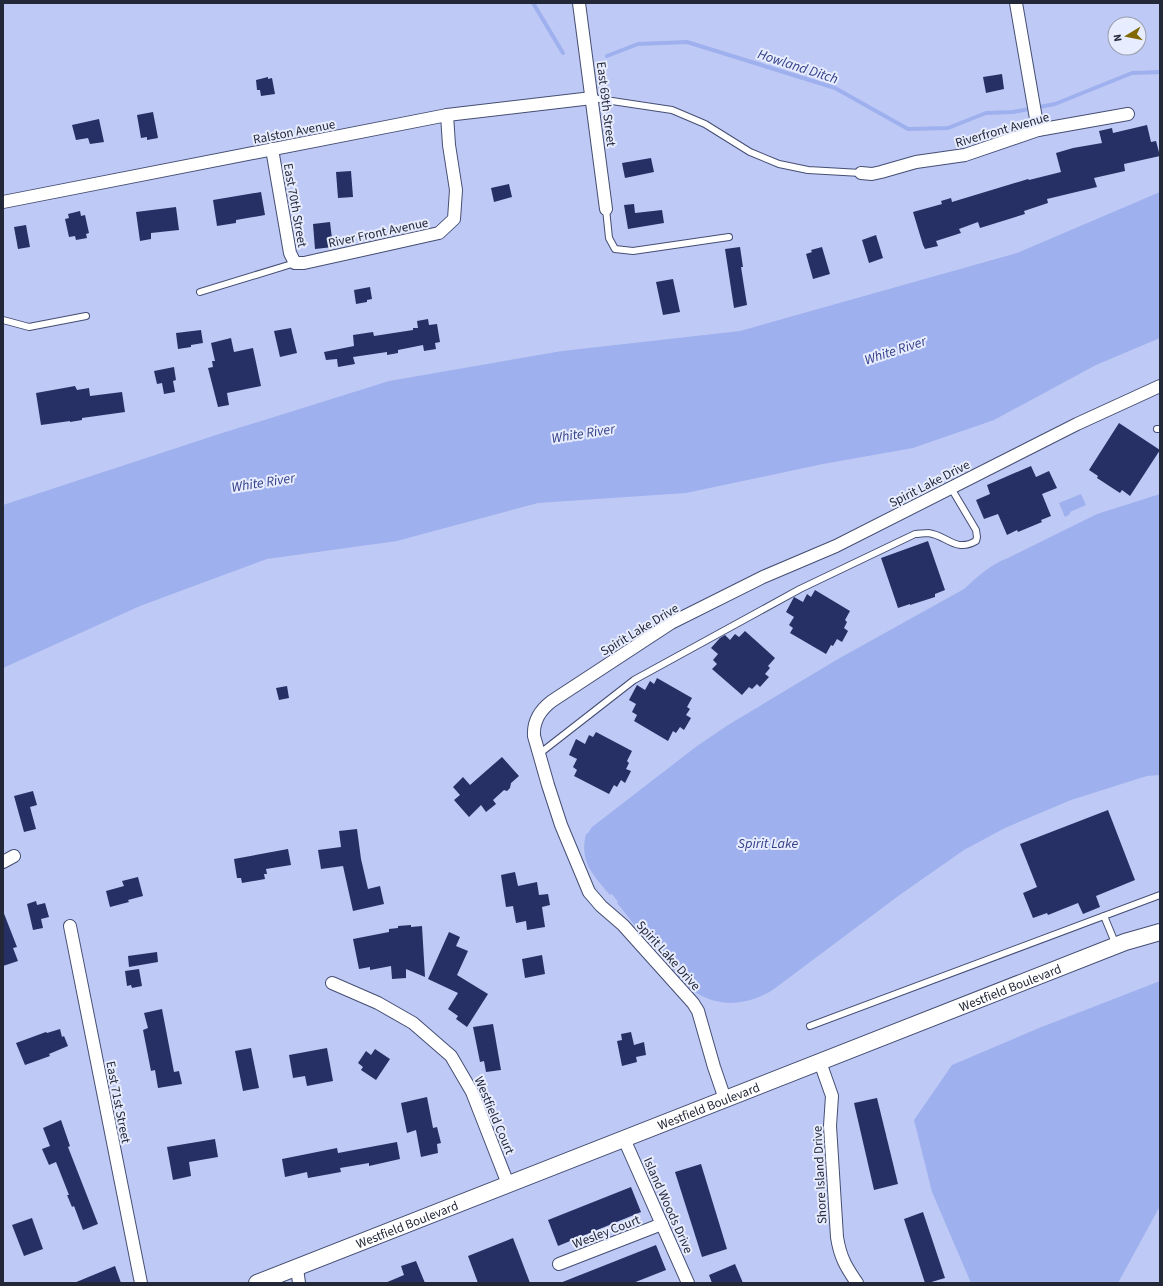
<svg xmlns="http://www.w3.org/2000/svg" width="1163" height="1286" viewBox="0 0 1163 1286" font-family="'Source Sans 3',sans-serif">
<rect width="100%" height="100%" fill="#becaf5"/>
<g fill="#9fb0ee">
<polygon points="1160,192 1160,338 1096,365 994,420 913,448 823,464 686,493 538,503 397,541 267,559 140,606 3,668 3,505 216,435 389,381 562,351 740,331 1017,253"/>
<polygon points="1081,494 1086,505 1070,512 1070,514 1065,517 1059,503"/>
<path d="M1160,494V775L1147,776L1071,800L1005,828L964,850L901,894L774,989C749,1006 716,1009 691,989C679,980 669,966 660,955C645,938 631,921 617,903L618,902L612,894L610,895C593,875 579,862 586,834L588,833L592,827L697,746L728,725L838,659L964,589C977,577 991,564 1008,558L1097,514Z"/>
<polygon points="1160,981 1160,1206 1118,1283 971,1283 932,1192 914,1120 952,1065 1039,1028"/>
</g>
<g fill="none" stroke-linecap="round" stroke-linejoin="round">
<g stroke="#9fb0ee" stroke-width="4">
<polyline points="533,3 563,53"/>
<polyline points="607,56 638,44 687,42 835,88 908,129 948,128 986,113 1013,112 1055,104 1132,73 1160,72"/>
</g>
</g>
<g fill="#263064">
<polygon points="1002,74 1004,89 986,93 983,77"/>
<polygon points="268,77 268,79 272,78 275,94 261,96 260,90 257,90 256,80"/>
<polygon points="153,112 158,138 147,140 147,137 141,138 137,115"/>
<polygon points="99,119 104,142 90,144 88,138 76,140 72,125"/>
<polygon points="1147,125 1151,142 1156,141 1160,156 1124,164 1125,171 1094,178 1097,187 1047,199 1048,203 1024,211 1025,214 980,228 978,222 959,229 961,233 936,241 938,246 925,249 923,245 913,212 942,204 941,201 951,198 952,202 1028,179 1029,180 1061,172 1056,153 1073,148 1102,143 1099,131 1112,128 1113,133"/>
<polygon points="651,158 654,172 625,178 622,163"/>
<polygon points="351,171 353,197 338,198 336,172"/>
<polygon points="509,184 512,197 494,202 491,188"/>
<polygon points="261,192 265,215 236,220 236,223 217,226 213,200"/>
<polygon points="634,204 635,213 662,210 664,223 628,229 624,205"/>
<polygon points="176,207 179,230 151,233 151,239 140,241 136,212"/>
<polygon points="80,211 81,216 85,215 89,233 86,234 87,238 76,240 75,236 69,237 65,219 69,218 68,214"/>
<polygon points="330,222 333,247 315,249 313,224"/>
<polygon points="26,225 30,247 18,249 14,227"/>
<polygon points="876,235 883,258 869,263 862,240"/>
<polygon points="740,247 743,267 741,267 747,305 734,308 725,249"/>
<polygon points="822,247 830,274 813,279 806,254 812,252 811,250"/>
<polygon points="673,279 680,312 663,315 656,282"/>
<polygon points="370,287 372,299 367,300 367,302 356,304 354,290"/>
<polygon points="428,319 429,325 437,324 440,342 435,343 436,349 424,351 423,345 398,350 398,353 387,355 387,352 353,357 355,364 338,367 337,359 326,360 324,352 354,346 353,335 373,332 374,336 413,330 413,328 418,328 417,321"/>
<polygon points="291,328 297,353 280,357 274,331"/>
<polygon points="201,330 203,343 191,345 191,347 178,349 176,333"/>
<polygon points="231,338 234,352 253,348 261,386 227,393 229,405 218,407 208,368 213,367 212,361 215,361 211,343"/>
<polygon points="174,367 176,380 173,381 175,392 164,394 162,383 157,384 154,371"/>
<polygon points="75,386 77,390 89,388 90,396 122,392 125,412 82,418 82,420 70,422 70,421 41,425 36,393"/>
<polygon points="1119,423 1160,450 1130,496 1122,490 1120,493 1097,478 1098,476 1089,470"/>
<polygon points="1031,466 1036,477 1049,471 1057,488 1042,494 1051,516 1041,520 1042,522 1018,532 1017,530 1007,535 998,514 984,519 976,500 990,494 987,485"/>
<polygon points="928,541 945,590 935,594 935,597 910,605 910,604 898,608 881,558"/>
<polygon points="815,590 850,611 845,620 847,622 844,628 848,631 842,642 837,639 833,646 831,645 826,654 790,633 793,628 789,625 794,617 786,612 794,597 803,602 807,594 811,597"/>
<polygon points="745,631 775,658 768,666 770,668 765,674 769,677 760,687 757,684 752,689 749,687 742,695 712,669 717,664 713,660 718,654 711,648 720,638 725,635 730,640 735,634 739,637"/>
<polygon points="657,678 692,698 687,707 690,709 686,715 691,718 684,730 680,727 676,733 673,731 668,741 634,721 637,715 632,712 636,704 629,700 637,685 645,690 650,681 654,684"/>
<polygon points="287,686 289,698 279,700 276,688"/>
<polygon points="596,732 632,751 627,761 629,763 626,769 631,771 625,783 621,780 617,787 614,785 609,794 574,776 577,770 573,767 577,759 569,755 576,739 585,744 589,735 593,737"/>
<polygon points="502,757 519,776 511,783 510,788 507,791 504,790 493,800 496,804 486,812 481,805 469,817 454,800 460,795 453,787 463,777 470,785"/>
<polygon points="33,791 37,805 30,807 36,829 24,832 14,796"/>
<polygon points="1108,810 1135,880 1096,896 1100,907 1083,914 1078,903 1048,915 1047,913 1033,918 1023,893 1037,887 1020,844"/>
<polygon points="357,829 361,859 368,889 380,886 384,904 353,911 343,866 321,869 318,850 341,847 339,831"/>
<polygon points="288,849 291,865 266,869 267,874 264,874 265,879 242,883 241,878 237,878 234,859"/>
<polygon points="515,872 518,886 537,882 539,895 548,894 550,905 542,907 545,927 527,930 526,921 516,923 513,906 506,907 501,875"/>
<polygon points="138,877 143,896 128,900 129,902 110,907 106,891 124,886 122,881"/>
<polygon points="36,901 37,905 45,903 49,917 41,919 43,928 33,930 27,904"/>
<polygon points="3,911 17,947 13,948 18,961 3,966"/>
<polygon points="411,925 411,927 422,926 425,977 406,969 406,978 392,979 391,966 370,970 370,967 359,969 353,939 389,932 389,929 398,928 398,926"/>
<polygon points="449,932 460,937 456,946 468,951 457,975 488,994 467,1027 456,1019 458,1016 448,1009 458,993 428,979"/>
<polygon points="157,952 158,962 129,967 128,956"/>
<polygon points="542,955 545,974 525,978 522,959"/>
<polygon points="139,969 142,986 132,988 131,985 127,986 125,971"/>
<polygon points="162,1009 174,1072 179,1071 182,1084 158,1088 155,1070 151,1071 143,1030 148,1028 144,1013"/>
<polygon points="493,1024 501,1070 486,1072 484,1061 480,1062 473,1027"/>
<polygon points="60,1029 62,1037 64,1036 68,1046 49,1054 50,1056 25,1065 16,1043 46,1032 47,1033"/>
<polygon points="631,1032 634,1045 644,1042 646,1055 636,1057 637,1062 622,1066 617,1041 622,1040 621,1034"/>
<polygon points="251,1048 259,1088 243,1091 235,1051"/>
<polygon points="327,1048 333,1081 307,1086 305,1076 293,1078 289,1055"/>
<polygon points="375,1049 390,1059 376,1080 361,1070 363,1067 358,1063 366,1051 371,1055"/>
<polygon points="427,1097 433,1128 437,1127 441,1143 437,1144 438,1153 421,1157 416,1130 407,1133 401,1103"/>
<polygon points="877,1098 898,1184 874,1190 854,1103"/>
<polygon points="61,1120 70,1146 68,1147 98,1224 83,1230 74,1206 72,1207 67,1195 69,1195 56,1162 49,1165 42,1149 50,1146 43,1128"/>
<polygon points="215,1139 218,1157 189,1162 191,1176 173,1180 167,1147"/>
<polygon points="397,1142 400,1159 369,1166 369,1163 340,1168 341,1172 308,1178 307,1172 285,1177 282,1159 337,1148 338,1153"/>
<polygon points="701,1164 727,1249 702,1257 675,1172"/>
<polygon points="631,1187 641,1212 558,1246 548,1220"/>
<polygon points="923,1212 945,1278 928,1283 925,1283 904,1219"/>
<polygon points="32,1218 43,1249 24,1256 12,1225"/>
<polygon points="513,1238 530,1283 478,1283 468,1256"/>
<polygon points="656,1245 666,1270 633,1283 560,1283"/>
<polygon points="416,1261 425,1283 385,1283 404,1275 401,1266"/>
<polygon points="735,1264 743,1283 712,1283 709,1275"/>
<polygon points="115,1266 121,1283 74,1283"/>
</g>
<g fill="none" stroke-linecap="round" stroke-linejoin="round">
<g stroke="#454e73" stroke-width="8">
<g id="service">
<polyline points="592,98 672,110 705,124 750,152 779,164 808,170 861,173"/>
<polyline points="606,209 609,238 615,249 633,251 729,237"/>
<polyline points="200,292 295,263"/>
<polyline points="3,320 29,327 86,316"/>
<polyline points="1157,429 1160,429"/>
<path d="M539,754L634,680L800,589L915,534C919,534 924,533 928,533C947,535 955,553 976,541L977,537L976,530L951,488"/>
<polyline points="1104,916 1116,945"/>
<polyline points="810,1026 1160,895"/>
</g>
</g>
<g stroke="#454e73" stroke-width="14">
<g id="minor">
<polyline points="579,3 606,209"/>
<polyline points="1016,3 1038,130"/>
<polyline points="272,149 290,253 295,263 304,263 439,233 454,219 456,190 449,145 447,115"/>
<polyline points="861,173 872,174 881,172 916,162 965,155 1038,130 1128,114"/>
<polyline points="3,202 447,115 592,98"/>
<polyline points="3,862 14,856"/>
<polyline points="70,926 141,1283"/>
<polyline points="332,983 378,1003 413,1023 451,1056 472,1092 508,1184"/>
<path d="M820,1062L832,1096L830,1126L837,1237C840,1257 846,1267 857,1283"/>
<path d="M725,1099L714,1067L698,1011L693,1003L623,925L601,906L589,892L561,825L548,785L534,736C533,721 540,710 552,701L671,623L763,577L836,546L1077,424L1160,386"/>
<polyline points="624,1139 688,1283"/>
<polyline points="559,1264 662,1224"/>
<polyline points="297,1268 299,1283"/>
</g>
</g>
<g stroke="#454e73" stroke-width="18">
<g id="tertiary">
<path id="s1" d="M257,1283L1125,942L1160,932"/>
</g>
</g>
<use href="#service" stroke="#fff" stroke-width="6"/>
<use href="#minor" stroke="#fff" stroke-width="12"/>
<use href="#tertiary" stroke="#fff" stroke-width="16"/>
</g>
<g text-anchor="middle" stroke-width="4" stroke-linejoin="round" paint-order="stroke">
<g font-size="13" fill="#232838" stroke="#e7ecfe">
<text transform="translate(607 104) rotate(83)" y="5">East 69th Street</text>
<text transform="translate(1002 129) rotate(-16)" y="5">Riverfront Avenue</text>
<text transform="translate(294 131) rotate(-11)" y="5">Ralston Avenue</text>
<text transform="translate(296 205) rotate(80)" y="5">East 70th Street</text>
<text transform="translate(378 232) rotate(-12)" y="5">River Front Avenue</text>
<text transform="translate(929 483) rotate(-27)" y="5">Spirit Lake Drive</text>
<text transform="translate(639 629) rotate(-31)" y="5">Spirit Lake Drive</text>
<text transform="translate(669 955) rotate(48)" y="5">Spirit Lake Drive</text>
<text dy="5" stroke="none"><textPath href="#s1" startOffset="809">Westfield Boulevard</textPath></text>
<text transform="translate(119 1102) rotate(79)" y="5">East 71st Street</text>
<text dy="5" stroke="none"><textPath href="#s1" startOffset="485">Westfield Boulevard</textPath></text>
<text transform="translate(495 1115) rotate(67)" y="5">Westfield Court</text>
<text transform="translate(819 1175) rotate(-93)" y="5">Shore Island Drive</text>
<text transform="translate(669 1205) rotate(66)" y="5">Island Woods Drive</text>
<text dy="5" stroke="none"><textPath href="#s1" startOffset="161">Westfield Boulevard</textPath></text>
<text transform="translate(606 1231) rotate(-21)" y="5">Wesley Court</text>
</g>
<g font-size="14" font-style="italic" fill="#34418a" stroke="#e7ecfe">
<text transform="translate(798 66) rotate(18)" y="5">Howland Ditch</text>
<text transform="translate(895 350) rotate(-18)" y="5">White River</text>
<text transform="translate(583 433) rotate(-9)" y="5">White River</text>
<text transform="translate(263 482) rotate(-9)" y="5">White River</text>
<text x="768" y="848">Spirit Lake</text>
</g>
</g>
<rect width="1163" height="1286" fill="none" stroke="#232838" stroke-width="8"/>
<g transform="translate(1127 36) rotate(260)"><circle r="19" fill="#e7ecfe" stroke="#999eaf"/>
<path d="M0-3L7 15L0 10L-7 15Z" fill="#826800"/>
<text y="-6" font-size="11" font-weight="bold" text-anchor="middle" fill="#232838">N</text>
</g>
</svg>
